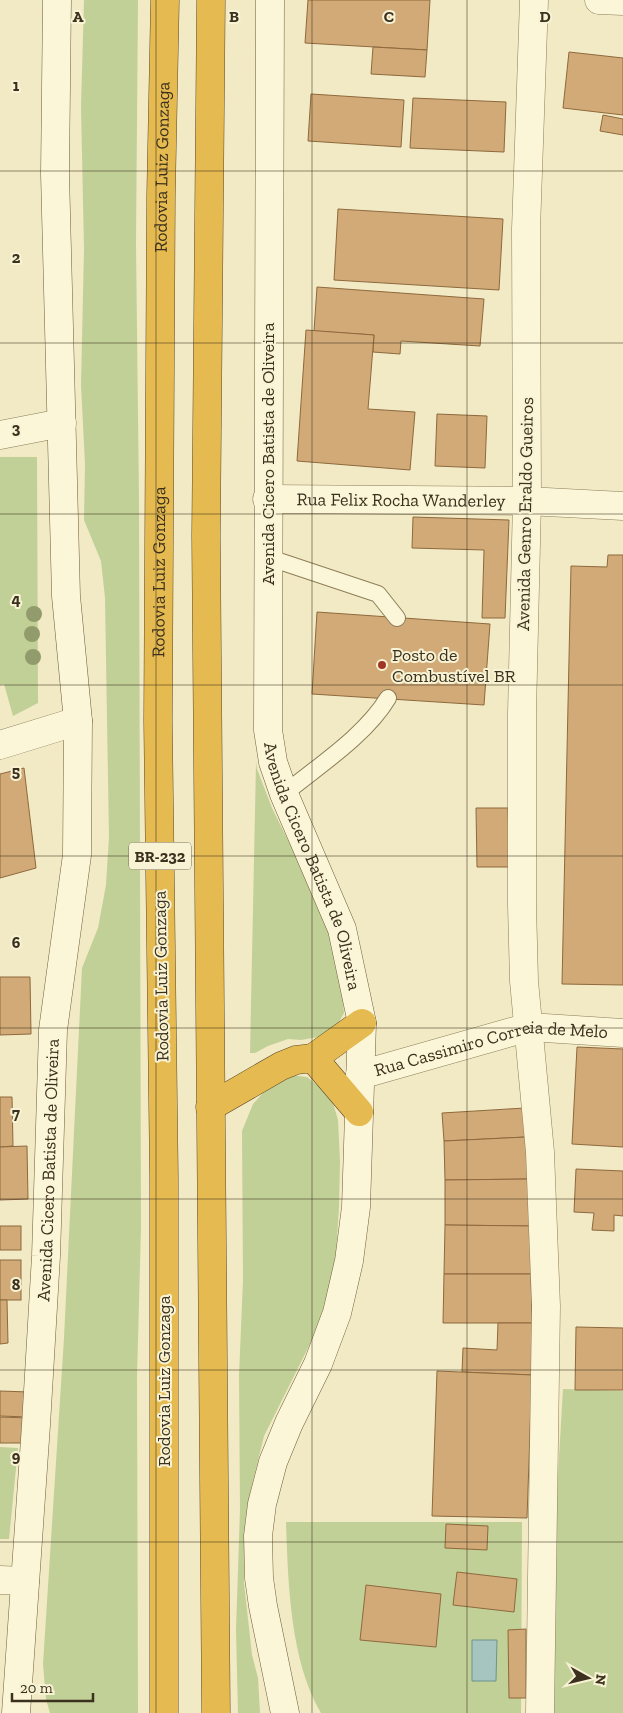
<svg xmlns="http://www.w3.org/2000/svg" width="623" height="1713" viewBox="0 0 623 1713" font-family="'Zilla Slab',serif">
<rect width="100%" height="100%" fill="#f1eac4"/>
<g fill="#c1d097">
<polygon points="84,0 138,0 136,243 139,502 141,1227 137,1377 138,1713 50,1713 46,1699 43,1664 64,1338 82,968 98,928 106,885 109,837 105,598 101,561 84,520 85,464 81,385 84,249 81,107"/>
<polygon points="0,457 37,457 38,703 13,716 4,684 0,685"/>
<polygon points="256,763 257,769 272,808 314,893 333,943 340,967 344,1013 336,1027 318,1037 301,1040 288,1039 268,1046 255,1053 250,1053"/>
<polygon points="290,1075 307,1077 321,1088 333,1103 338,1120 340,1161 339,1206 336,1256 323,1318 264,1436 250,1493 245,1522 244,1583 252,1655 258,1678 260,1713 238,1713 236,1630 240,1509 239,1376 243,1280 242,1131 253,1104 269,1086"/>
<polygon points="563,1389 623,1391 623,1713 550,1713 556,1509"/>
<polygon points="0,1447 18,1448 9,1539 0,1539"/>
<path d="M286,1522H522L521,1713H321C290,1661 288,1582 286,1522Z"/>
</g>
<polygon fill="#a6c4c0" stroke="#6c938f" points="472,1640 497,1640 496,1681 472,1681"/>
<g fill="#d1aa78" stroke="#8e693d">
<polygon points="308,0 430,0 427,50 305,43"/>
<polygon points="373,47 427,50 425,77 371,74"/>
<polygon points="569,52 623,58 623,115 563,108"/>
<polygon points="311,94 404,100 401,147 308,141"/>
<polygon points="413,98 506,102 504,152 410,148"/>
<polygon points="603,115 623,119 623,135 600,131"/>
<polygon points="338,209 503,219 499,290 334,280"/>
<polygon points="317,287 484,299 480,346 401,341 400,354 373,352 374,335 314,331"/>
<polygon points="306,330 374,335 368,409 415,412 410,470 297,461"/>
<polygon points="437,414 487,416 485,468 435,466"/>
<polygon points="413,517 509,520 505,618 482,618 484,550 412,548"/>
<polygon points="608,555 623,555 623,985 562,984 571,566 607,567"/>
<polygon points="317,612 490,624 484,705 312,694"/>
<polygon points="24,768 36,868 0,878 0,774"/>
<polygon points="476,808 508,808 510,867 477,867"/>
<polygon points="0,977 30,977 31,1034 0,1035"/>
<polygon points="577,1047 623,1049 623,1147 572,1144"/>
<polygon points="0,1097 12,1097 13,1146 0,1147"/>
<polygon points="525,1108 526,1137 444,1141 442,1113"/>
<polygon points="526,1137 530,1179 445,1180 444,1141"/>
<polygon points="27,1146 28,1199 0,1200 0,1147"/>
<polygon points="576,1169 623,1171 623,1216 614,1215 614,1231 592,1230 594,1213 574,1212"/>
<polygon points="530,1179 531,1226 445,1225 445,1180"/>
<polygon points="445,1225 531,1226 531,1274 444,1274"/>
<rect x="0" y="1226" width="21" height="24"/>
<rect x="0" y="1260" width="21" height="40"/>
<polygon points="444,1274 531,1274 532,1323 443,1323"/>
<polygon points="0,1300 7,1300 8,1343 0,1344"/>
<polygon points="498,1323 532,1323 532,1375 462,1372 463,1348 497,1350"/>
<polygon points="576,1327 623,1328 623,1390 575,1390"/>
<polygon points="437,1371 532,1375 527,1518 432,1516"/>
<polygon points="0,1391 29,1392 28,1417 0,1416"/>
<polygon points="0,1417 29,1418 28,1443 0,1443"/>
<polygon points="446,1524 488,1526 487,1550 445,1548"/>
<polygon points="457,1572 517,1579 514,1612 453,1605"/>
<polygon points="366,1585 441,1594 436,1647 360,1640"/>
<polygon points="526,1629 526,1698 509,1698 508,1630"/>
</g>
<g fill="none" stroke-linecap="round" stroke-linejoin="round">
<g stroke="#8d7d59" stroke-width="18">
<g id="lane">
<polyline points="267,557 378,594 397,618"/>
<path d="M284,794C318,766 365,736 388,698"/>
</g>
</g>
<g stroke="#8d7d59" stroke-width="29">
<g id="street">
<polyline points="534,0 526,229 527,501 522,713 522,905 524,981 540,1152 546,1306 540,1713"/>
<polyline points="599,0 623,1"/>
<polyline points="0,435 62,423"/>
<path id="s1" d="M267,499L527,501L623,506"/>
<polyline points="0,745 78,721"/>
<path id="s2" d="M360,1075L529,1027L623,1033"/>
<polyline points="0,1580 25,1581"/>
</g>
</g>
<g stroke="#6f5d3c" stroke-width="29">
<g id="secondary">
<path id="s3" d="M270,0L268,730L273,762L284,794L342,929L362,1023L356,1207L349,1261L337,1313L318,1364L289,1423L273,1462L262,1504L258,1536L259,1578L263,1606L285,1713"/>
<path id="s4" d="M16,1713L36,1425L46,1256L53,1030L77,855L78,721L66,596L55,174L57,0"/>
</g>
</g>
<g stroke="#5b492d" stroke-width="29">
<g id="highway">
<polyline points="211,0 206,536 216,1713"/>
<polyline points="313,1058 362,1023"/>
<polyline points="210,1107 281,1066 296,1060 313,1058 359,1112"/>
<path id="s5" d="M164,1713V1178L158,721L161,195L165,0"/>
</g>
</g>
<use href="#lane" stroke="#fbf6d8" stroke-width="16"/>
<use href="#street" stroke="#fbf6d8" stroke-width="28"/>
<use href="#secondary" stroke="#fbf6d8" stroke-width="28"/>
<use href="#highway" stroke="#e5ba50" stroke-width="28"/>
</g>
<g fill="#929b6b">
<circle cx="34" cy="614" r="8"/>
<circle cx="32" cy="634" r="8"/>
<circle cx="33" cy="657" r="8"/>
</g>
<path fill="none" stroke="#3c311e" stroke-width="1" stroke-opacity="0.55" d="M156,0V1713M312,0V1713M467,0V1713M0,171H623M0,343H623M0,514H623M0,685H623M0,856H623M0,1028H623M0,1199H623M0,1370H623M0,1542H623"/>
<circle fill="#a03725" stroke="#f8f3d4" stroke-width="2" cx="382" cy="665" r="5"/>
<g text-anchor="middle" stroke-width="4" stroke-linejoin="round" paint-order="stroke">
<rect fill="#f8f3d4" stroke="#746b55" stroke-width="1" x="129" y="842.5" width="62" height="27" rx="4"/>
<g font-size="16" font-weight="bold" fill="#3c311e">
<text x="160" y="862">BR-232</text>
</g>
<g font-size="18" fill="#3c311e" stroke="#f8f3d4">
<text dy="6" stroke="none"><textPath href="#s5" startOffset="1546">Rodovia Luiz Gonzaga</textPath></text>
<text transform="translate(268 454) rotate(-90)" y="6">Avenida Cicero Batista de Oliveira</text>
<text dy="6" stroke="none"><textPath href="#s1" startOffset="134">Rua Felix Rocha Wanderley</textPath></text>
<text transform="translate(525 514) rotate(-89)" y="6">Avenida Genro Eraldo Gueiros</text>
<text dy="6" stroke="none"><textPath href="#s5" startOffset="1141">Rodovia Luiz Gonzaga</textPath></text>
<text dy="6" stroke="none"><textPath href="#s3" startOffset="874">Avenida Cicero Batista de Oliveira</textPath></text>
<text transform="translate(161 976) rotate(-91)" y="6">Rodovia Luiz Gonzaga</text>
<text dy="6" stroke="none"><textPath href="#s2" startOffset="135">Rua Cassimiro Correia de Melo</textPath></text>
<text dy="6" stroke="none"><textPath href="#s4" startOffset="544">Avenida Cicero Batista de Oliveira</textPath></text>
<text transform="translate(164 1381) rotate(-90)" y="6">Rodovia Luiz Gonzaga</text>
</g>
<g font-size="18" fill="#3c311e" stroke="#f8f3d4" text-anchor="start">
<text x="392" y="661">Posto de<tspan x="392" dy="21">Combustível BR</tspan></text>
</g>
</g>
<g font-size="16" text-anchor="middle" font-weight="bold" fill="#3c311e" stroke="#f8f3d4" stroke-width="4" stroke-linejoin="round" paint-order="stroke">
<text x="78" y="22">A</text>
<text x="234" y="22">B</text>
<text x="389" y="22">C</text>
<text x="545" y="22">D</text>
<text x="16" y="91">1</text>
<text x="16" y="263">2</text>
<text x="16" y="434">3</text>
<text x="16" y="605">4</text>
<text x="16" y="777">5</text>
<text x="16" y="948">6</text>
<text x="16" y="1119">7</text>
<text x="16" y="1290">8</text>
<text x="16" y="1462">9</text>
</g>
<g transform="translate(588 1678) rotate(98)" stroke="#f8f3d4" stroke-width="4" paint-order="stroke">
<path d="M0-4L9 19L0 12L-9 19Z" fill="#3c311e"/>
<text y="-8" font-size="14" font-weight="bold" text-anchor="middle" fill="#3c311e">N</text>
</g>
<path d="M12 1693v8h81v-8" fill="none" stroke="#3c311e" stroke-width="2.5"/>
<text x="20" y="1693" font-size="15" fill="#3c311e" stroke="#f8f3d4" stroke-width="4" paint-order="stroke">20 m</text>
</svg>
